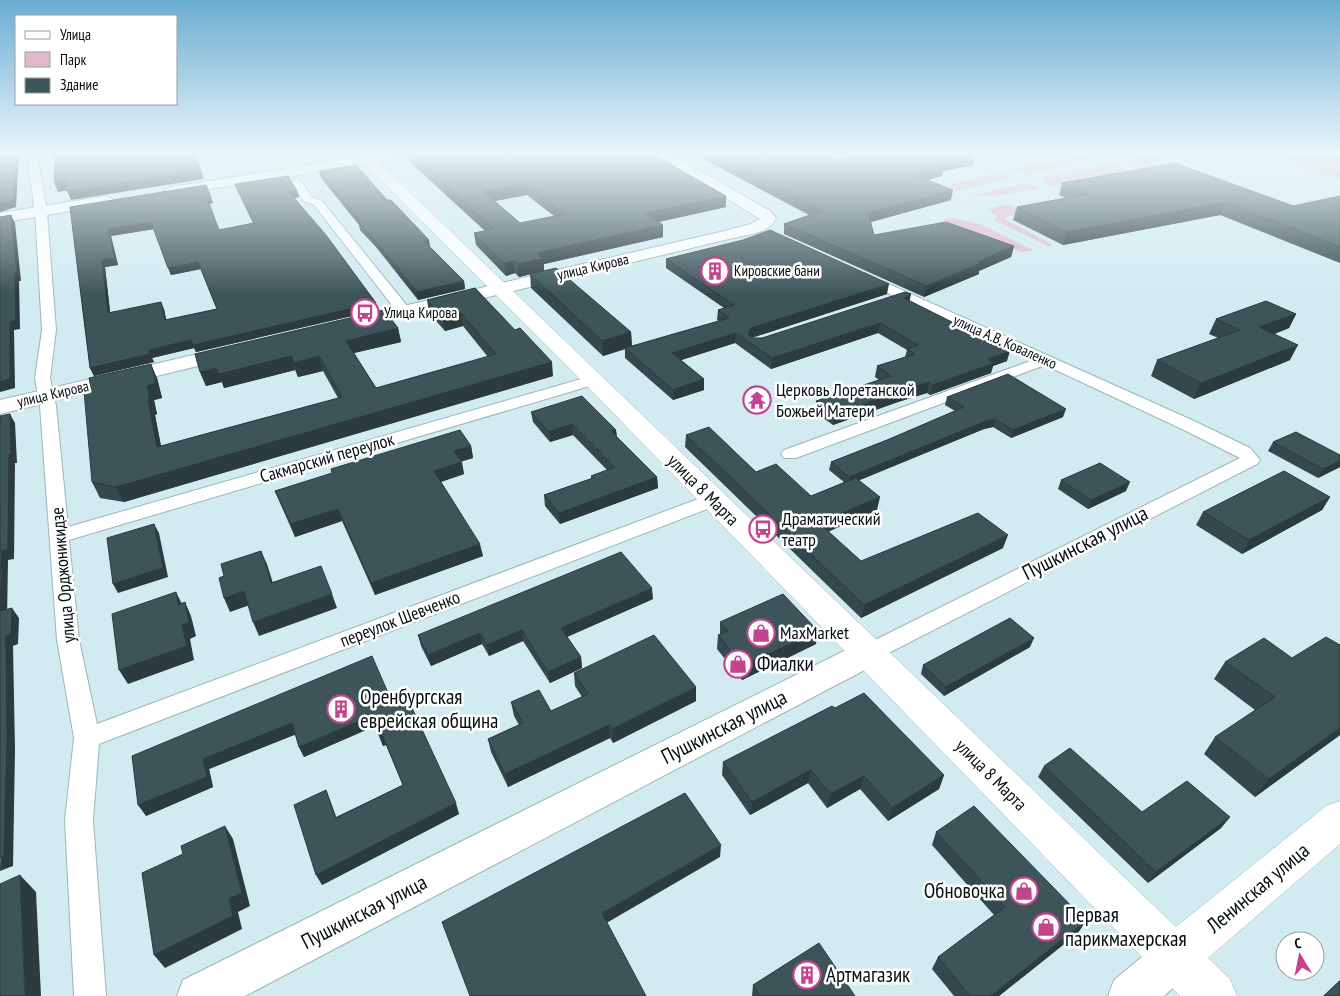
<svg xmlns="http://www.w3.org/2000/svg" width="1340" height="996" viewBox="0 0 1340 996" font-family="'PT Sans Narrow',sans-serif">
<rect width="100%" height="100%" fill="#d1ebf1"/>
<g fill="#e1b9cc">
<polygon points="1081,154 1089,154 1097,159 1026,175 1012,169"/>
<polygon points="1142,154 1190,154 1153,163 1161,167 1147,170 1120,160"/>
<polygon points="1267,154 1340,154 1340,179"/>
<polygon points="1109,163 1130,171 1053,186 1044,183 1043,179 1047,177"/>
<polygon points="1002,172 1013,178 956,191 948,187 952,184"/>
<polygon points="1026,183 1039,188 993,197 973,195"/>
<polygon points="1007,204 1026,212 1003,218 1053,245 1048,246 993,220 997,216 987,209"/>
<polygon points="952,218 980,224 1033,250 1022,252 939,222"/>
</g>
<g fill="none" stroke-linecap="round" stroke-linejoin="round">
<g stroke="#9cb5ba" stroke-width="2">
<g id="street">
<polygon points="27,154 37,154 47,212 56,330 50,378 56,406 68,527 588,377 594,375 602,380 600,383 69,540 79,640 97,724 706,496 720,496 722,500 720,504 99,744 93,820 106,996 74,996 65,820 74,738 57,640 40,406 35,378 42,330 35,212"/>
<polygon points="296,179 300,180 312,197 322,201 409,308 411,311 409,314 399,314 314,205 304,201 291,182"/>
<polygon points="864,273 1194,421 1250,448 1260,460 1257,464 875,660 867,663 859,660 856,654 859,648 1240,458 1182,429 1045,365 796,458 784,458 781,454 784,450 1033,360 859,280 858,277 859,274"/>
</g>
</g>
<g stroke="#9cb5ba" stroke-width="2">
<g id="secondary">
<polygon points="377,154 411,154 405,158 171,195 164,191 171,187"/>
<path d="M655,154H671L770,211L776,218C770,233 747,235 733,238L355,329L348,327L345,323L348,319L724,231L751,224L760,219Z"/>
<polygon points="106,196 111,198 114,201 111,204 0,223 0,213"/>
<polygon points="232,346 239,348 242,352 239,356 0,414 0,400"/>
<polygon points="867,642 878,645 883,654 878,663 245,996 177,996 183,980 856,645"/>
<polygon points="1175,935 1190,942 1197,957 1190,972 1164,996 1108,996 1114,980 1160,942"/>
</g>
</g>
<g stroke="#9cb5ba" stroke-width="1">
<polygon id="primary" points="355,154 370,154 1176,927 1326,806 1340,801 1340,844 1208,958 1230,979 1237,996 1180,996 586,385"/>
</g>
<use href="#street" fill="#fff" fill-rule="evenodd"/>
<use href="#secondary" fill="#fff" fill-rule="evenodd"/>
<use href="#primary" fill="#fff" fill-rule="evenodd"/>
</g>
<g fill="#34484d" fill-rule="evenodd">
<path d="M408,154H652L726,207L658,222L663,225V237L544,264V271L631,332L632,346L719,321L717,320L718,310L724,308L666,268V259L887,294L752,338H762L910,301L1007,361L993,366L991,373L930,395L927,393L898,402L833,425L815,412L816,401L879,380L875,377L877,366L905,357L907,350L878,333L771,369L735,343L681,360L704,379V390L673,400L625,358V349L603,356L531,288L530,274L519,277L515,273L506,276L476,245L474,233L485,231L410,162ZM527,195L554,216L520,223L494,201Z"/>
<polygon points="694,154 825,154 837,160 973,165 943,171 942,176 928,180 951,200 871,222 874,235 1014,246 1011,257 979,271 979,274 924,297 784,234 784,224 809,215"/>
<polygon points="319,171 387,200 429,240 430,247 464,281 465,289 418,300 376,247 360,230 359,225 321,178"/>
<polygon points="1062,183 1293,206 1340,196 1340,263 1220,215 1063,245 1013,220 1017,207 1066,198 1059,195"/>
<path d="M235,184L297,191L299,197L294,198L378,310L196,352L194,348L152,358L154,362L94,376L90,368L70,207L213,203L209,204L219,230L253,223L237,190ZM154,229L171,275L201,269L217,309L166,320L164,309L110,312L105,267L118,265L111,236Z"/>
<polygon points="475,288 553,376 124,502 100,498 92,482 157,378 162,398 154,400 157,414 155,415 161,446 338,398 323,371 298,377 295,370 224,388 222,382 206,386 200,372 398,328 401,342 354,353 376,388 488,357 463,326 445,331 429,313 427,300"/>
<polygon points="1296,314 1289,328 1274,334 1290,360 1194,399 1151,376 1157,360 1218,338 1209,334 1216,319"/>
<polygon points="947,397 1063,417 1011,438 993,427 984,429 859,480 877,510 828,532 861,561 1003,548 861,618 685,447 686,435 756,472 811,496 844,482 829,470 831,462 887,440 955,411 945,405"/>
<polygon points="531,412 616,430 617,437 657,477 658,488 560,524 545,506 544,495 591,479 591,476 607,470 573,435 550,442 533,422"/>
<polygon points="1273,442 1340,455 1340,467 1318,478 1268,451"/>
<polygon points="471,446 473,458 461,461 464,474 441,482 483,556 375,595 342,521 295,537 280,503 275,491"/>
<polygon points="1061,480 1126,491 1088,509 1058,489"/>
<polygon points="1330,497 1322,510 1242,554 1196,525 1203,512"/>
<polygon points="653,599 567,637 581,657 582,668 550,683 523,641 489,656 482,644 431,666 421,646 418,635"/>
<polygon points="720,622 816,644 742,680 717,649 718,635 720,635"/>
<polygon points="1340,645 1340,735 1255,797 1204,754 1215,737 1255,710 1214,679 1225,662 1292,658"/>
<polygon points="1030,647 944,696 921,674 923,665"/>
<polygon points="574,673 696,701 613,743 610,738 508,787 491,752 488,739 519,725 514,716 511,702 551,711 582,697 575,686"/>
<polygon points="392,702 459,814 322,885 326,790 336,817 403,785 386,745 383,746 375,726 304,757 299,747 295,734 209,769 213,787 146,816 132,756"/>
<polygon points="835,708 944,775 939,789 888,821 860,789 827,808 808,783 750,815 722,775 723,762"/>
<polygon points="1044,766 1142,812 1230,817 1221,828 1148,883 1038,777"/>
<polygon points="936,832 1078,933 999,996 954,996 932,969 938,957 994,915 932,845"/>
<polygon points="1340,980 1340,996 1323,996"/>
<polygon points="753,985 855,996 752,996"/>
</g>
<g fill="#2b3b3e">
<polygon points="15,154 19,154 16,207 0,212 0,204"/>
<polygon points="975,156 973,165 943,171 942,176 912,184 914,175 936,164"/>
<polygon points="201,170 204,179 71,200 67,191"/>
<polygon points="66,181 70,190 58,192 54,182"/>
<polygon points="526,184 527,195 485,203 483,191"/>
<polygon points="953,190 951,200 867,223 868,213"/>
<polygon points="297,191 299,197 290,199 289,192"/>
<polygon points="726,196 726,207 645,225 645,213"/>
<polygon points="211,197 213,203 209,204 207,198"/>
<polygon points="1226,202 1220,215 1063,245 1067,232"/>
<polygon points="11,215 15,223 21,281 19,281 20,329 14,330 15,388 0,392 0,382 10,322"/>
<polygon points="151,222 154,229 111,236 118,265 105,267 111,320 108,313 102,260 108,229"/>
<polygon points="663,225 663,237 544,264 544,271 519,277 518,264 537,253"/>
<polygon points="429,240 430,248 424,241"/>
<polygon points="1014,246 1011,257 979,271 979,274 924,297 927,286"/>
<polygon points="514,261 515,273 506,276 504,263"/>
<polygon points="198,262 201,269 171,275 168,268"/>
<polygon points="464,281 465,289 418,300 417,292"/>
<polygon points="889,284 887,294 750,338 748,334 751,328"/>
<polygon points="911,294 909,304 904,298"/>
<polygon points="161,302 164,309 168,328 165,320"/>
<polygon points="376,303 378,310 196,352 194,348 152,358 154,362 94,376 90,368 149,350 191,340"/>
<polygon points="461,313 463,326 445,331 442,317"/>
<polygon points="1296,314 1289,328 1252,343 1259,327"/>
<polygon points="880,323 878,333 771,369 772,358"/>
<polygon points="398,328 401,342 350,354 346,341"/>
<polygon points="631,332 632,348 625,348 625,349 603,356 602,341"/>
<polygon points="736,333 735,343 672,363 672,353"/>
<polygon points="1298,345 1290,360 1194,399 1201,383"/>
<polygon points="1010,351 1007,361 993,366 991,373 930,395 933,385 988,359"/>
<polygon points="291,356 295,370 224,388 222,382 206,386 200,372 216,368"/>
<polygon points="319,356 323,371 298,377 294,363"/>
<polygon points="552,362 553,376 124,502 116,487"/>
<polygon points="151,364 157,378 162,398 154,400 157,414 155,415 164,462 157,447 148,400 147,386"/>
<polygon points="704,379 704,390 673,400 673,390"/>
<polygon points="929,382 927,393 898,402 833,425 835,415 900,391"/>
<polygon points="1066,409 1063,417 1011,438 1013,430"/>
<polygon points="10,414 15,423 17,463 15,463 14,559 8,560 7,621 0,611 2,551"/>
<polygon points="995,419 993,427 984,429 848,485 849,477 986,421"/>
<polygon points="572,424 573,435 550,442 549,432"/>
<polygon points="616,430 617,440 611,431"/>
<polygon points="471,446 473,458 457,463 454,451"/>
<polygon points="1340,461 1340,467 1318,478 1323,469"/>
<polygon points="462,462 464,474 437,483 434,471"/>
<polygon points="657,477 658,488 560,524 559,513"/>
<polygon points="1130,482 1126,491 1088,509 1091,500"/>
<polygon points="880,497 877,510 817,536 819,523"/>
<polygon points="1330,497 1322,510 1242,554 1249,540"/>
<polygon points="338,509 342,521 295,537 291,524"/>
<polygon points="154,524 159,533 168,577 118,593 113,584"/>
<polygon points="1008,535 1003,548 861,618 864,605"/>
<polygon points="480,544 483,556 375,595 371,583"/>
<polygon points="261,551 267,564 277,596 271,583"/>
<polygon points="652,588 653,599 562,639 561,628"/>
<polygon points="244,591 250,605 230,612 224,598"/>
<polygon points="176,592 183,606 178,605"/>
<polygon points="332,594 337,608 259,636 253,622"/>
<polygon points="185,602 191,616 196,636 190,639 194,660 128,684 119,670"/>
<polygon points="12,608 19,618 18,644 13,646 15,750 13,866 0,871 6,636"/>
<polygon points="522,630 523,641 489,656 487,645"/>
<polygon points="818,631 816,644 742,680 743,666"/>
<polygon points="480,633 482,644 431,666 428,655"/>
<polygon points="1034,638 1030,647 944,696 946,687"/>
<polygon points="581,657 582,668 550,683 548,672"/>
<polygon points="696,687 696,701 613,743 612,729"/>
<polygon points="371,716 375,726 304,757 299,747"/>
<polygon points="292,723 297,734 209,769 213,787 146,816 138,805 203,759"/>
<polygon points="609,725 610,738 508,787 505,774"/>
<polygon points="1340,728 1340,735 1255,797 1269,779"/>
<polygon points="382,734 386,745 383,746 379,735"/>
<polygon points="811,770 808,783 750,815 752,802"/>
<polygon points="944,775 939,789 888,821 892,808"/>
<polygon points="864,776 860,789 827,808 830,794"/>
<polygon points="456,803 459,814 322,885 316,875"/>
<polygon points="1230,817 1221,828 1148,883 1156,872"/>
<polygon points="225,826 233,839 250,906 238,912 242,929 165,968 154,955 229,899"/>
<polygon points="721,845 720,857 603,925 602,913"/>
<polygon points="20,875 36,892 41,996 25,996"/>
<polygon points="1086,921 1078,933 999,996 991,996"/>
</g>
<g fill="#3d5459" stroke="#2b3b3e" fill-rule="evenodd">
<polygon points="0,154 15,154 13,200 0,204"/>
<polygon points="55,154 195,154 201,170 67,191 66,181 54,182"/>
<path d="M411,154H652L726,196L645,213L663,225L537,253L543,259L518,264L514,261L504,263L474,233L494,229ZM526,184L565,214L520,223L483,191Z"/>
<polygon points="712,154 825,154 837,160 860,154 972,154 975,156 936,164 944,167 914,175 953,190 868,213 874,235 946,222 1014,246 978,262 981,263 927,286 784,224 822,211"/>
<polygon points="1175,163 1293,206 1340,196 1340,247 1226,202 1067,232 1017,207 1088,194 1062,183"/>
<polygon points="356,165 387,200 391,200 429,240 424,241 464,281 417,292 374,239 359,223 361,222 319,171"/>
<path d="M288,176L297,191L289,192L326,235L376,303L193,345L191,340L149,350L150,354L90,368L70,207L206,185L211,197L207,198L219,230L254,223L235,184ZM151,222L168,268L198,262L217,309L165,320L161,302L108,313L102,260L115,258L108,229Z"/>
<polygon points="11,215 17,273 15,273 16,320 10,322 10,379 0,382 0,217"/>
<polygon points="770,230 889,284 751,328 748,334 752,338 762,338 905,292 911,294 904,298 1010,351 988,359 994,363 933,385 929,382 900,391 835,415 816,401 891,376 877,366 915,354 907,349 918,345 880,323 772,358 736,333 672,353 704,379 673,390 625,348 729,318 718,310 734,305 666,259 743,240"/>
<polygon points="556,268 631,332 602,341 530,274"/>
<polygon points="475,288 515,330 520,328 552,362 116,487 92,482 84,391 91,389 89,378 151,364 156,383 147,386 150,399 148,400 157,447 342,397 319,356 294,363 291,356 219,374 216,368 200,372 195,354 384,310 398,328 346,341 376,388 496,354 461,313 442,317 427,300"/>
<polygon points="1266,301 1296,314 1259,327 1298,345 1201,383 1157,360 1240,330 1216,319"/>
<polygon points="1008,374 1066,409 1013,430 995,419 986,421 849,477 831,462 887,440 964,407 947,397"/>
<polygon points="582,396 616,430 611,431 657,477 559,513 544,495 593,478 591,476 615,467 572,424 549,432 531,412"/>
<polygon points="10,414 11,454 9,454 8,549 2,551 0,611 12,608 11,634 6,636 7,740 4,856 0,858 0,416"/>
<polygon points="709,427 756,472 776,464 811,496 856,478 880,497 819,523 861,561 978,513 1008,535 864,605 686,435"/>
<polygon points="460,430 471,446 454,451 462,462 434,471 480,544 371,583 338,509 291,524 275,491 332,473 331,469"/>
<polygon points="1296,432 1340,455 1340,461 1323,469 1273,442"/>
<polygon points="1100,463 1130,482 1091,500 1061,480"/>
<polygon points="1284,471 1330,497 1249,540 1203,512"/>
<polygon points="154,524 163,568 113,584 107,538"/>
<polygon points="261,551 271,583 321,566 332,594 253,622 244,591 224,598 219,578 224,576 221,564"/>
<polygon points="621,552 652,588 561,628 581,657 548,672 522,630 487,645 480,633 428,655 418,635"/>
<polygon points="176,592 178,605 185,602 189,623 182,625 187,646 119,670 112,614"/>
<polygon points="783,594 818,631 743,666 718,635 728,631 720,622"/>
<polygon points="1010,618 1034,638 946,687 923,665"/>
<polygon points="654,635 696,687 612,729 609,725 505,774 488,739 523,723 511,702 539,690 551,711 588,694 574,673"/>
<polygon points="1326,637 1340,645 1340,728 1269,779 1215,737 1275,697 1225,662 1264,638 1292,658"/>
<polygon points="372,656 392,702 406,695 456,803 316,875 294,805 326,790 336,818 403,785 382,734 379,735 371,716 299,747 292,723 203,759 207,777 138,805 132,756"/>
<polygon points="864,693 944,775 892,808 864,776 830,794 811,770 752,802 723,762 832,706 835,708"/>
<polygon points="1070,748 1142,812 1187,781 1230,817 1156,872 1044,766"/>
<polygon points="685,793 721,845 602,913 646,996 470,996 442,922"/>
<polygon points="974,806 1086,921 991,996 970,996 938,957 1005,907 936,832"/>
<polygon points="225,826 242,893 229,899 233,916 154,955 142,873 183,854 181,846"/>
<polygon points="20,875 25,996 0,996 0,884"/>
<polygon points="819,943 855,996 760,996 753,985"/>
<polygon points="1340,981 1340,996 1324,996"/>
</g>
<linearGradient id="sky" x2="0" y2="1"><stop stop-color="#6aacd2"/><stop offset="0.52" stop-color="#eaf6f9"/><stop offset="1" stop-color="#eaf6f9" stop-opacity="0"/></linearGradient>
<rect width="1340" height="294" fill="url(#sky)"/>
<defs>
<g id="building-ring" transform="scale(1.4375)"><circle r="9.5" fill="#fff" stroke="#c3438e" stroke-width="1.5"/><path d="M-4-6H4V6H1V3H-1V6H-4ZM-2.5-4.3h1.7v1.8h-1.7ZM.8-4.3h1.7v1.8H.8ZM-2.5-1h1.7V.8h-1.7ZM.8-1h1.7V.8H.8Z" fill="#c3438e"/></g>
<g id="bus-ring" transform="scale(1.4375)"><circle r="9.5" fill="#fff" stroke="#c3438e" stroke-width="1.5"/><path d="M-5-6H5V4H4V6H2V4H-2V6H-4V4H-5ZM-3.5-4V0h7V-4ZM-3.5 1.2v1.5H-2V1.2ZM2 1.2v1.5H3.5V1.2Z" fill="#c3438e"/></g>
<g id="temple-ring" transform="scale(1.4375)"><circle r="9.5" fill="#fff" stroke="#c3438e" stroke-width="1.5"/><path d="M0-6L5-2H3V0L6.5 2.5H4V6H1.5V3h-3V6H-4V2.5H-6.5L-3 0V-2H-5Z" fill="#c3438e"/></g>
<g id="shop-ring" transform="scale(1.4375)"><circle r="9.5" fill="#fff" stroke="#c3438e" stroke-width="1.5"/><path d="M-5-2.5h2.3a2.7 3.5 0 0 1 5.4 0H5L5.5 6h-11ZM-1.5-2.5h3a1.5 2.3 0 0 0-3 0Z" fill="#c3438e"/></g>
</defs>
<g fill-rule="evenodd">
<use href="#building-ring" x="715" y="271"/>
<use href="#bus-ring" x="365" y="313"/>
<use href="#temple-ring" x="757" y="400"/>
<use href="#bus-ring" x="763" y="529"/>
<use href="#shop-ring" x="761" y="633"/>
<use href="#shop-ring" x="738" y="664"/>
<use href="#building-ring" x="341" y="709"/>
<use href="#shop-ring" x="1024" y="891"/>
<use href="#shop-ring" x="1046" y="927"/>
<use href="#building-ring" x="807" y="975"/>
</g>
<g text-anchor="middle" stroke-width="5" stroke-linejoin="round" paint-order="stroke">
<g font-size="15" fill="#060f11" stroke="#fff">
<text transform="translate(593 267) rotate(-13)" y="5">улица Кирова</text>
<text transform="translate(1005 342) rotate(24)" y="5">улица А.В. Коваленко</text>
<text transform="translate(53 394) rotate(-13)" y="5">улица Кирова</text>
</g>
<g font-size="15" fill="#060f11" stroke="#fff" text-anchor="start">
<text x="734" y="276">Кировские бани</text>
<text x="384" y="318">Улица Кирова</text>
</g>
<g font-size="18" fill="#060f11" stroke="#fff" text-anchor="start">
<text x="776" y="396">Церковь Лоретанской<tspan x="776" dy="21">Божьей Матери</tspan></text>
<text x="782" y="525">Драматический<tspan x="782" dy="21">театр</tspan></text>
<text x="780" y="639">MaxMarket</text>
</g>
<g font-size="18" fill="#060f11" stroke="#fff">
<text transform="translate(327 458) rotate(-16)" y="6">Сакмарский переулок</text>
<text transform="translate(703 490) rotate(45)" y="6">улица 8 Марта</text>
<text transform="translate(63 575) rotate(-95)" y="6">улица Орджоникидзе</text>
<text transform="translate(400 619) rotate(-21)" y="6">переулок Шевченко</text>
<text transform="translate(991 775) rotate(45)" y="6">улица 8 Марта</text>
</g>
<g font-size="21" fill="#060f11" stroke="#fff">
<text transform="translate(1085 543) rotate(-27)" y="7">Пушкинская улица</text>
<text transform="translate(724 727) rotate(-27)" y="7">Пушкинская улица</text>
<text transform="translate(1258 888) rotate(-40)" y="7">Ленинская улица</text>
<text transform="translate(364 912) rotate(-27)" y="7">Пушкинская улица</text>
</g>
<g font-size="21" fill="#060f11" stroke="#fff" text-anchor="start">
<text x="757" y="671">Фиалки</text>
<text x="360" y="704">Оренбургская<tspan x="360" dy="24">еврейская община</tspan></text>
<text x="1005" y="898" text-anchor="end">Обновочка</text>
<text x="1065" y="922">Первая<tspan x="1065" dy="24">парикмахерская</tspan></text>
<text x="826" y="982">Артмагазик</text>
</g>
</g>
<rect x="15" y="15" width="162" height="90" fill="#ffffff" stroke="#9b9fa0"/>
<rect x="25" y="31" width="25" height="8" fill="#ffffff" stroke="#9b9fa0"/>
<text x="60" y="40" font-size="15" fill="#060f11">Улица</text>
<rect x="25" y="52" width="25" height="15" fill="#e1b9cc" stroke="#9b9fa0"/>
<text x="60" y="65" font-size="15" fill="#060f11">Парк</text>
<rect x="25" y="78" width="25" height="15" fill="#3d5459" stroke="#9b9fa0"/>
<text x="60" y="90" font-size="15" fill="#060f11">Здание</text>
<g transform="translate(1300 956) rotate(350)"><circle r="24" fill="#ffffff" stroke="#9b9fa0"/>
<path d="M0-4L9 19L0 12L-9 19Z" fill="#c3438e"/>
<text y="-8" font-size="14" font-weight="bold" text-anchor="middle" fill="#060f11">С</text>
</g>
</svg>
